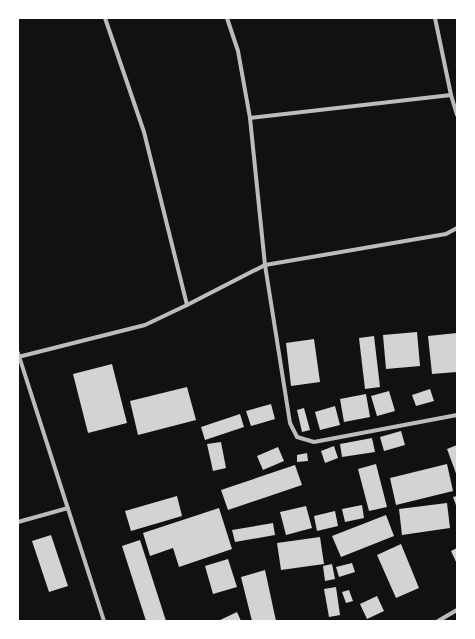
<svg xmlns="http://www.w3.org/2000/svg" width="475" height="639" viewBox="0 0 475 639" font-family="'Noto Sans',sans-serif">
<rect width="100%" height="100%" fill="#111"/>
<g fill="#d3d3d3">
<polygon points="417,332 420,366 386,369 383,335"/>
<polygon points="457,333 457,372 432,374 428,336"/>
<polygon points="374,336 380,387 365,389 359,338"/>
<polygon points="314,339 320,382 291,386 286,343"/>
<polygon points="112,364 127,423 88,433 73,374"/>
<polygon points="187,387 196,420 138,435 130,401"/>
<polygon points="430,389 434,401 416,406 412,395"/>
<polygon points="389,391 395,411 377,416 371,396"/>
<polygon points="366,394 370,417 344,422 340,399"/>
<polygon points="271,404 275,419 251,426 246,411"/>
<polygon points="335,406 340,425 320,430 315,412"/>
<polygon points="304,408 310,430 302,432 297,410"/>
<polygon points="240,414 244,427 205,440 201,427"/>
<polygon points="401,431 405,445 384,451 380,437"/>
<polygon points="372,438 375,452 342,457 340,444"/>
<polygon points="221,442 226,468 213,471 207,444"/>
<polygon points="457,445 457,476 447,449"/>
<polygon points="334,446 338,458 325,463 321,451"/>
<polygon points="278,447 284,461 263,470 257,456"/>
<polygon points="307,453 308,461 297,462 297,455"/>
<polygon points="376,464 387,507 369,511 358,469"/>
<polygon points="447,464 453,491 396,505 390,478"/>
<polygon points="295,465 302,485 228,510 221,490"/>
<polygon points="177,496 182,516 131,531 125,511"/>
<polygon points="457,496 457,508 453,497"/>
<polygon points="447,503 450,528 402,535 399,509"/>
<polygon points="362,505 364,518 345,522 342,509"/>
<polygon points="306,506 312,528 286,535 280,512"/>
<polygon points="219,508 232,549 179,567 173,548 150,556 143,533"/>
<polygon points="335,511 338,526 317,531 314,516"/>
<polygon points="386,515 394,536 341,557 332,536"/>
<polygon points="273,523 275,535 235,542 232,530"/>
<polygon points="51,535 68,586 49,592 32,541"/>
<polygon points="320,537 324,564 281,570 277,543"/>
<polygon points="140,540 166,621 146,621 122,546"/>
<polygon points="401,544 419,588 396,598 377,555"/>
<polygon points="457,548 457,564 451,551"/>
<polygon points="228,559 237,587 213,594 205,566"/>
<polygon points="352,563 355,572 339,577 336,567"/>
<polygon points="332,564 335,579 325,581 323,566"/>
<polygon points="265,570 276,621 252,621 241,577"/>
<polygon points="336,587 340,615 329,617 324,589"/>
<polygon points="349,590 353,601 346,603 342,592"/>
<polygon points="377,596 384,611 367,619 360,604"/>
<polygon points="237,612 241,621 218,621"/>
</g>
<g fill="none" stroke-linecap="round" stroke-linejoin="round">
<g stroke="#bcbcbc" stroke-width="4">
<polyline points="105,18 144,132 187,305"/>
<polyline points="227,18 238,51 250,118 265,265 290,423 297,437 314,442 457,415"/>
<polyline points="435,18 451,95 457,115"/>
<polyline points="250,118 451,95"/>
<polyline points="18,353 104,621"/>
<polyline points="18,357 145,325 187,305 265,265 446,234 457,228"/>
<polyline points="18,522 68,508"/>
<polyline points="438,621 457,610"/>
</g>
</g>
<rect width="475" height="639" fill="none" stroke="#ffffff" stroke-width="38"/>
</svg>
